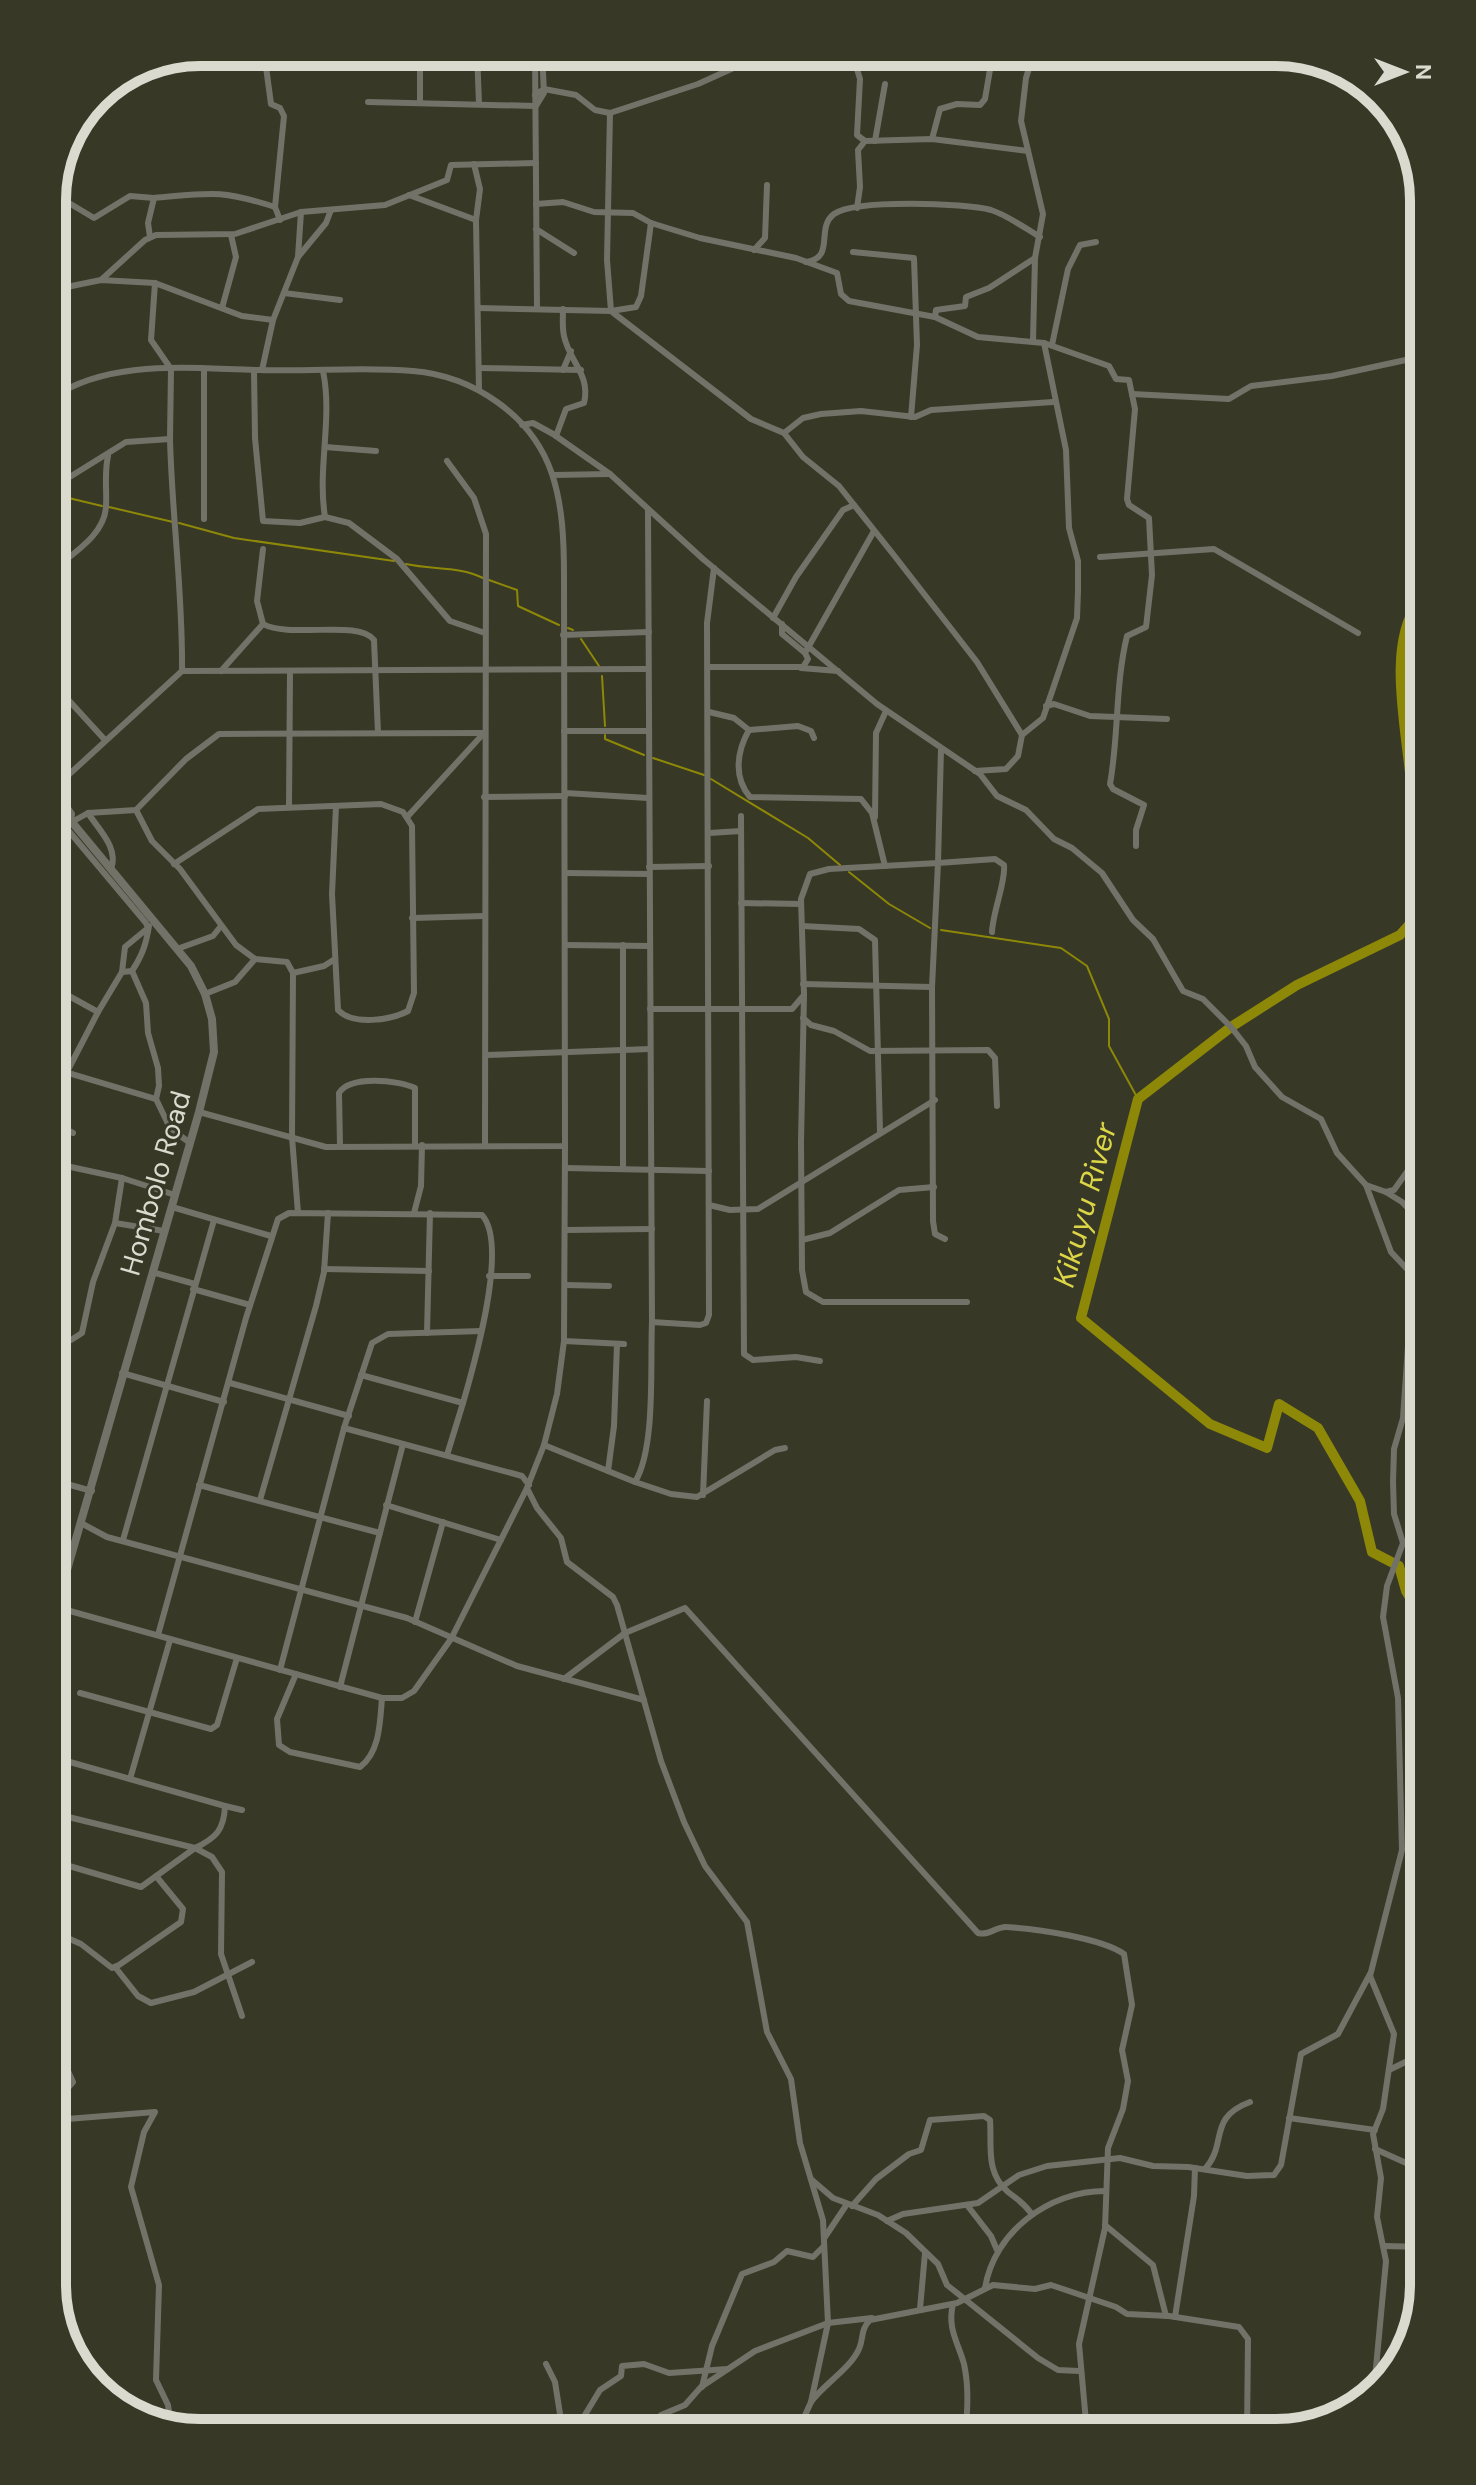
<svg xmlns="http://www.w3.org/2000/svg" width="1476" height="2485" viewBox="0 0 1476 2485" font-family="'DM Sans',sans-serif">
<rect width="100%" height="100%" fill="#383827"/>
<g fill="none" stroke-linecap="round" stroke-linejoin="round">
<g stroke="#8d8807" stroke-width="2">
<polyline points="52,494 102,506"/>
<polyline points="109,507 173,522"/>
<polyline points="179,523 234,538 394,561"/>
<path d="M406,564C433,570 459,566 483,578"/>
<polyline points="489,580 517,590 518,606 559,625"/>
<polyline points="568,628 573,630"/>
<polyline points="581,639 599,666"/>
<polyline points="602,676 605,726"/>
<polyline points="605,735 605,739 644,755"/>
<polyline points="653,758 704,775"/>
<polyline points="711,779 808,838 840,865"/>
<polyline points="849,872 889,904 930,928"/>
<polyline points="941,930 1061,948 1087,966 1109,1019 1109,1046 1138,1099"/>
</g>
<g stroke="#8d8807" stroke-width="10">
<path d="M1424,798L1412,797C1410,742 1384,649 1418,603L1424,604"/>
<polyline points="1424,1619 1406,1591 1399,1566 1372,1552 1360,1501 1318,1428 1279,1404 1267,1448 1210,1424 1081,1318 1138,1099 1231,1027 1297,985 1400,935 1424,908"/>
<polyline points="1424,1696 1415,1687 1424,1652"/>
</g>
<g stroke="#727269" stroke-width="6">
<polyline points="264,52 271,104 280,108 284,116 275,207 280,220"/>
<polyline points="477,52 479,104"/>
<polyline points="535,52 537,308"/>
<polyline points="853,56 860,79 857,135 865,141"/>
<polyline points="535,95 544,89 576,95 595,110 610,113 698,84 749,61 782,64 891,52"/>
<polyline points="368,102 536,106 544,93 542,52"/>
<polyline points="420,103 420,52"/>
<polyline points="610,113 607,260 611,311 751,419 784,433 803,418 821,414 861,411 915,417 931,410 1053,402"/>
<polyline points="932,139 940,109 957,104 980,105 985,99 993,52"/>
<polyline points="875,141 885,84"/>
<polyline points="474,164 480,189 476,220 479,390"/>
<polyline points="54,186 64,200 94,218 130,196 154,198"/>
<polyline points="409,195 476,220"/>
<path d="M536,204L563,202L594,212L633,213L651,223L700,238L796,258L837,273L841,294L849,301L935,317L978,337L1044,343L1109,366L1116,379L1129,380L1135,409L1127,499L1129,505L1149,518L1152,575L1146,627L1127,636C1115,685 1119,734 1110,784L1113,789L1144,805L1136,830V846"/>
<polyline points="857,208 860,187 858,150 865,141 932,139 1028,151"/>
<polyline points="536,229 574,253"/>
<path d="M150,237L148,223L154,198C210,193 219,189 275,207"/>
<polyline points="754,250 765,238 767,185"/>
<polyline points="853,252 914,258 917,345 911,417"/>
<polyline points="298,257 326,223 331,210"/>
<path d="M806,262C836,258 815,228 834,214C855,199 965,203 991,210C1007,215 1025,228 1040,237"/>
<polyline points="101,280 145,240 156,235 235,234 301,212 385,205 447,180 451,165 536,163"/>
<polyline points="52,290 101,280 155,283 242,316 273,320 262,370"/>
<polyline points="284,293 340,300"/>
<polyline points="222,308 236,257 231,235"/>
<polyline points="478,308 611,311 636,307 641,296 651,223"/>
<polyline points="935,317 936,310 965,306 966,297 989,288 1035,258"/>
<polyline points="273,320 298,257 301,212"/>
<polyline points="1033,341 1035,258 1043,214 1021,121 1026,78 1034,52"/>
<polyline points="1052,345 1068,269 1080,245 1096,242"/>
<polyline points="479,368 581,370"/>
<polyline points="254,370 255,438 263,521 300,523 325,517 349,523 397,559 450,621 485,633"/>
<polyline points="563,370 571,351"/>
<path d="M323,371C333,419 317,468 325,517"/>
<polyline points="1132,394 1229,399 1251,386 1332,376 1424,356"/>
<path d="M52,398C111,358 193,369 260,370C311,372 362,366 413,371C473,376 532,415 552,474C563,507 564,543 564,577L565,1146L326,1147L199,1112"/>
<polyline points="522,425 533,423 553,434 610,474 703,559 877,704 980,774 997,796 1026,810 1054,839 1072,848 1102,873 1133,920 1153,939 1183,991 1203,999 1231,1027 1246,1046 1255,1067 1282,1097 1321,1119 1337,1153 1366,1185 1386,1192 1394,1190 1424,1148"/>
<polyline points="784,433 803,457 839,486 893,554 977,662 1022,735"/>
<path d="M556,436L566,409L584,403C591,375 569,361 564,336C562,327 563,317 563,309"/>
<path d="M170,439C172,517 183,593 182,671"/>
<polyline points="325,447 376,451"/>
<polyline points="447,461 474,498 486,534 485,1146"/>
<polyline points="553,475 610,474"/>
<polyline points="52,488 126,442 170,439 171,369 151,340 155,283"/>
<polyline points="204,519 204,370"/>
<path d="M263,549L257,601L263,624C290,639 359,619 374,640L378,733"/>
<polyline points="1100,557 1214,549 1358,633"/>
<path d="M52,571C73,553 105,535 106,506C107,488 104,474 108,456"/>
<polyline points="773,618 796,577 843,510 854,505"/>
<polyline points="782,624 782,634 805,653"/>
<polyline points="563,635 649,632"/>
<polyline points="708,667 803,667 808,659 805,653 874,531"/>
<polyline points="801,668 838,671"/>
<polyline points="221,671 263,624"/>
<polyline points="52,682 105,740"/>
<polyline points="1046,706 1054,704 1090,716 1167,719"/>
<path d="M709,712L734,718L749,730C737,751 733,777 750,797L861,799L872,813L885,866"/>
<polyline points="749,730 798,726 811,731 814,738"/>
<polyline points="564,731 648,731"/>
<polyline points="975,771 1006,769 1018,756 1022,735 1043,718 1077,618 1078,591 1078,561 1069,528 1066,450 1044,343"/>
<polyline points="53,786 72,814 71,820"/>
<polyline points="52,790 182,671 648,669"/>
<polyline points="565,793 648,798"/>
<polyline points="484,797 565,796"/>
<polyline points="289,807 290,671"/>
<polyline points="136,810 152,841 180,869 236,945 255,959 287,962 293,973 292,1137 298,1213"/>
<polyline points="52,811 146,923 148,928 125,947 122,972"/>
<path d="M88,813C99,830 119,848 111,869"/>
<polyline points="408,816 484,733"/>
<polyline points="741,816 744,1354 753,1360 796,1357 820,1361"/>
<polyline points="875,817 876,733 886,711"/>
<polyline points="52,833 88,813 136,810 186,759 219,734 484,733"/>
<polyline points="709,833 741,831"/>
<path d="M174,864L258,809L381,804L403,812L412,826L414,993L408,1011C391,1020 353,1026 338,1010L332,894L336,806"/>
<polyline points="649,867 709,866"/>
<polyline points="566,873 649,874"/>
<polyline points="741,903 801,904"/>
<polyline points="412,918 484,916"/>
<polyline points="802,926 859,929 875,940 880,1132"/>
<polyline points="565,945 649,946"/>
<polyline points="623,945 623,1169"/>
<polyline points="177,949 213,936 221,926"/>
<polyline points="132,971 146,1003 148,1033 158,1068 159,1086 156,1099"/>
<polyline points="293,973 324,966 335,959"/>
<polyline points="803,984 932,987"/>
<polyline points="205,994 235,982 255,959"/>
<path d="M52,995L69,996L98,1012L122,972L132,971C143,954 146,944 149,926"/>
<polyline points="804,995 801,1142 802,1270 806,1292 823,1302 967,1302"/>
<polyline points="650,1009 792,1009 804,995 801,899 810,874 829,869 938,863 941,749"/>
<polyline points="803,1018 811,1025 834,1031 870,1051 988,1050 995,1058 997,1106"/>
<polyline points="487,1055 650,1049"/>
<polyline points="52,1068 156,1099 170,1128 190,1143"/>
<polyline points="68,1070 98,1012"/>
<polyline points="52,1122 73,1133"/>
<path d="M340,1146L339,1093C350,1075 398,1080 415,1088V1145"/>
<polyline points="52,1163 122,1178 175,1195"/>
<polyline points="565,1168 709,1171"/>
<polyline points="1366,1185 1391,1252 1408,1270 1409,1332 1403,1418 1394,1449 1393,1482 1394,1514 1403,1543 1387,1586 1383,1617 1398,1698 1402,1850 1370,1976 1394,2034 1383,2109 1373,2134 1381,2178 1377,2217 1386,2261 1374,2389"/>
<polyline points="1386,1192 1402,1202 1424,1225"/>
<polyline points="52,1195 62,1166"/>
<polyline points="709,1205 730,1210 758,1209 935,1100"/>
<polyline points="172,1207 271,1236"/>
<polyline points="414,1213 421,1186 422,1145"/>
<polyline points="115,1223 164,1231"/>
<polyline points="565,1230 652,1229"/>
<path d="M945,1239L935,1234L933,1221L932,987L938,863L995,859L1004,865C1006,881 993,911 992,932"/>
<polyline points="802,1240 830,1233 899,1190 934,1187"/>
<polyline points="324,1269 429,1271"/>
<polyline points="152,1272 195,1284"/>
<polyline points="489,1276 528,1276"/>
<polyline points="566,1285 609,1286"/>
<polyline points="193,1289 250,1305"/>
<polyline points="652,1322 700,1325 706,1323 709,1315 707,623 714,568"/>
<polyline points="427,1333 430,1213"/>
<polyline points="52,1334 71,1340 82,1333 93,1282 115,1223 122,1178"/>
<polyline points="564,1341 624,1344"/>
<polyline points="122,1373 224,1402"/>
<polyline points="361,1375 463,1403 447,1455"/>
<polyline points="230,1383 349,1416"/>
<polyline points="344,1428 522,1476 529,1485"/>
<path d="M544,1445L635,1482C656,1448 650,1363 652,1322L648,511"/>
<polyline points="52,1460 55,1429 52,1417"/>
<polyline points="608,1471 614,1426 617,1344"/>
<polyline points="52,1476 63,1483 92,1491"/>
<polyline points="635,1482 671,1494 697,1497 775,1450 785,1448"/>
<polyline points="199,1485 380,1533"/>
<polyline points="527,1488 537,1508 561,1538 567,1562 613,1597 617,1605 661,1761 684,1822 705,1866 747,1922 767,2032 791,2079 800,2143 823,2220 828,2323 811,2402 797,2433"/>
<polyline points="703,1495 707,1401"/>
<polyline points="260,1500 316,1306 324,1272 328,1213"/>
<polyline points="386,1505 501,1540"/>
<polyline points="81,1523 107,1537 407,1618 517,1666 644,1700"/>
<polyline points="123,1540 214,1220"/>
<polyline points="52,1606 382,1698 402,1698 414,1691 451,1639 527,1488 544,1445 557,1394 564,1341 565,1146"/>
<polyline points="415,1622 443,1522"/>
<path d="M158,1635L246,1318L278,1219L289,1213L482,1215C509,1245 474,1365 463,1403"/>
<polyline points="280,1670 344,1428 372,1343 388,1334 481,1331"/>
<path d="M296,1674L277,1719L279,1745L290,1752L360,1767C380,1752 380,1722 382,1698"/>
<path d="M564,1679L625,1633L685,1608L978,1933C990,1936 996,1926 1007,1927C1037,1929 1101,1938 1124,1954L1132,2005L1122,2050L1128,2081L1123,2109L1108,2148L1105,2228L1079,2344L1087,2433"/>
<polyline points="340,1687 403,1444"/>
<polyline points="80,1693 211,1729 217,1725 237,1658"/>
<polyline points="52,1757 130,1779 170,1640"/>
<polyline points="225,1806 242,1810"/>
<path d="M52,1813L195,1848C216,1838 224,1830 225,1806L130,1779"/>
<polyline points="52,1861 141,1887 195,1848 212,1857 222,1872 221,1954 242,2016"/>
<polyline points="52,1931 81,1944 112,1968 119,1965 181,1922 183,1909 156,1876"/>
<polyline points="115,1967 138,1996 151,2003 194,1992 252,1962"/>
<polyline points="52,2007 59,2018 63,2060 73,2082 61,2096 67,2119 155,2112 144,2132 131,2187 159,2285 156,2380 168,2405 171,2426"/>
<polyline points="1389,2070 1424,2053"/>
<polyline points="1289,2118 1375,2130"/>
<polyline points="1375,2149 1424,2171"/>
<path d="M1205,2169C1228,2144 1207,2118 1250,2102"/>
<polyline points="812,2180 833,2198 878,2215 906,2233 938,2264 947,2285 1038,2358 1058,2370 1079,2371"/>
<polyline points="967,2205 991,2236 997,2250"/>
<path d="M852,2206L876,2179L909,2154L921,2150L930,2120L984,2116L990,2120C992,2146 985,2172 1008,2192C1018,2200 1023,2202 1031,2213"/>
<polyline points="887,2221 903,2214 978,2203 1019,2175 1047,2166 1120,2158 1153,2166 1188,2167 1247,2176 1274,2175 1281,2165 1301,2054 1338,2034 1370,1974"/>
<polyline points="1105,2225 1153,2265 1166,2316"/>
<polyline points="825,2237 847,2204"/>
<polyline points="1384,2246 1424,2247"/>
<path d="M985,2288C994,2232 1049,2191 1105,2191"/>
<path d="M953,2304C947,2329 958,2342 964,2364C969,2387 968,2410 965,2433"/>
<polyline points="920,2309 925,2253"/>
<polyline points="1175,2317 1194,2196 1195,2168"/>
<polyline points="546,2364 555,2382 563,2433"/>
<polyline points="702,2387 712,2346 742,2274 774,2262 787,2251 813,2257 823,2247"/>
<path d="M811,2402C824,2384 850,2369 859,2349C864,2338 860,2330 870,2320L957,2303L993,2285L1035,2289L1051,2285L1116,2307L1127,2314L1169,2316L1239,2327L1248,2339L1247,2433"/>
<polyline points="574,2433 600,2390 621,2376 622,2366 644,2364 669,2373 728,2369"/>
<polyline points="662,2433 661,2415 685,2405 701,2387 755,2351 828,2323 872,2318"/>
<polyline points="853,2433 917,2427 924,2433"/>
</g>
<polyline stroke="#727269" stroke-width="8" points="52,1622 199,1112 214,1052 212,1019 205,994 191,966 52,798"/>
</g>
<g text-anchor="middle" stroke-width="6" stroke-linejoin="round" paint-order="stroke">
<g font-size="28" fill="#dadacf" stroke="#383827">
<text transform="translate(155 1183) rotate(-74)" y="10">Hombolo Road</text>
</g>
<g font-size="30" font-style="italic" fill="#dcd647" stroke="#383827">
<text transform="translate(1085 1205) rotate(-75)" y="10">Kikuyu River</text>
</g>
</g>
<path d="M0 0H1476V2485H0ZM200 66H1276A134 134 0 0 1 1410 200V2285A134 134 0 0 1 1276 2419H200A134 134 0 0 1 66 2285V200A134 134 0 0 1 200 66Z" fill="#383827" fill-rule="evenodd"/>
<path fill="none" stroke="#dadacf" stroke-width="10" d="M200 66H1276A134 134 0 0 1 1410 200V2285A134 134 0 0 1 1276 2419H200A134 134 0 0 1 66 2285V200A134 134 0 0 1 200 66Z"/>
<g transform="translate(1404 72) rotate(90)" stroke="#383827" stroke-width="6" paint-order="stroke">
<path d="M0-6L14 30L0 20L-14 30Z" fill="#dadacf"/>
<text y="-12" font-size="22" font-weight="bold" text-anchor="middle" fill="#dadacf">N</text>
</g>
</svg>
